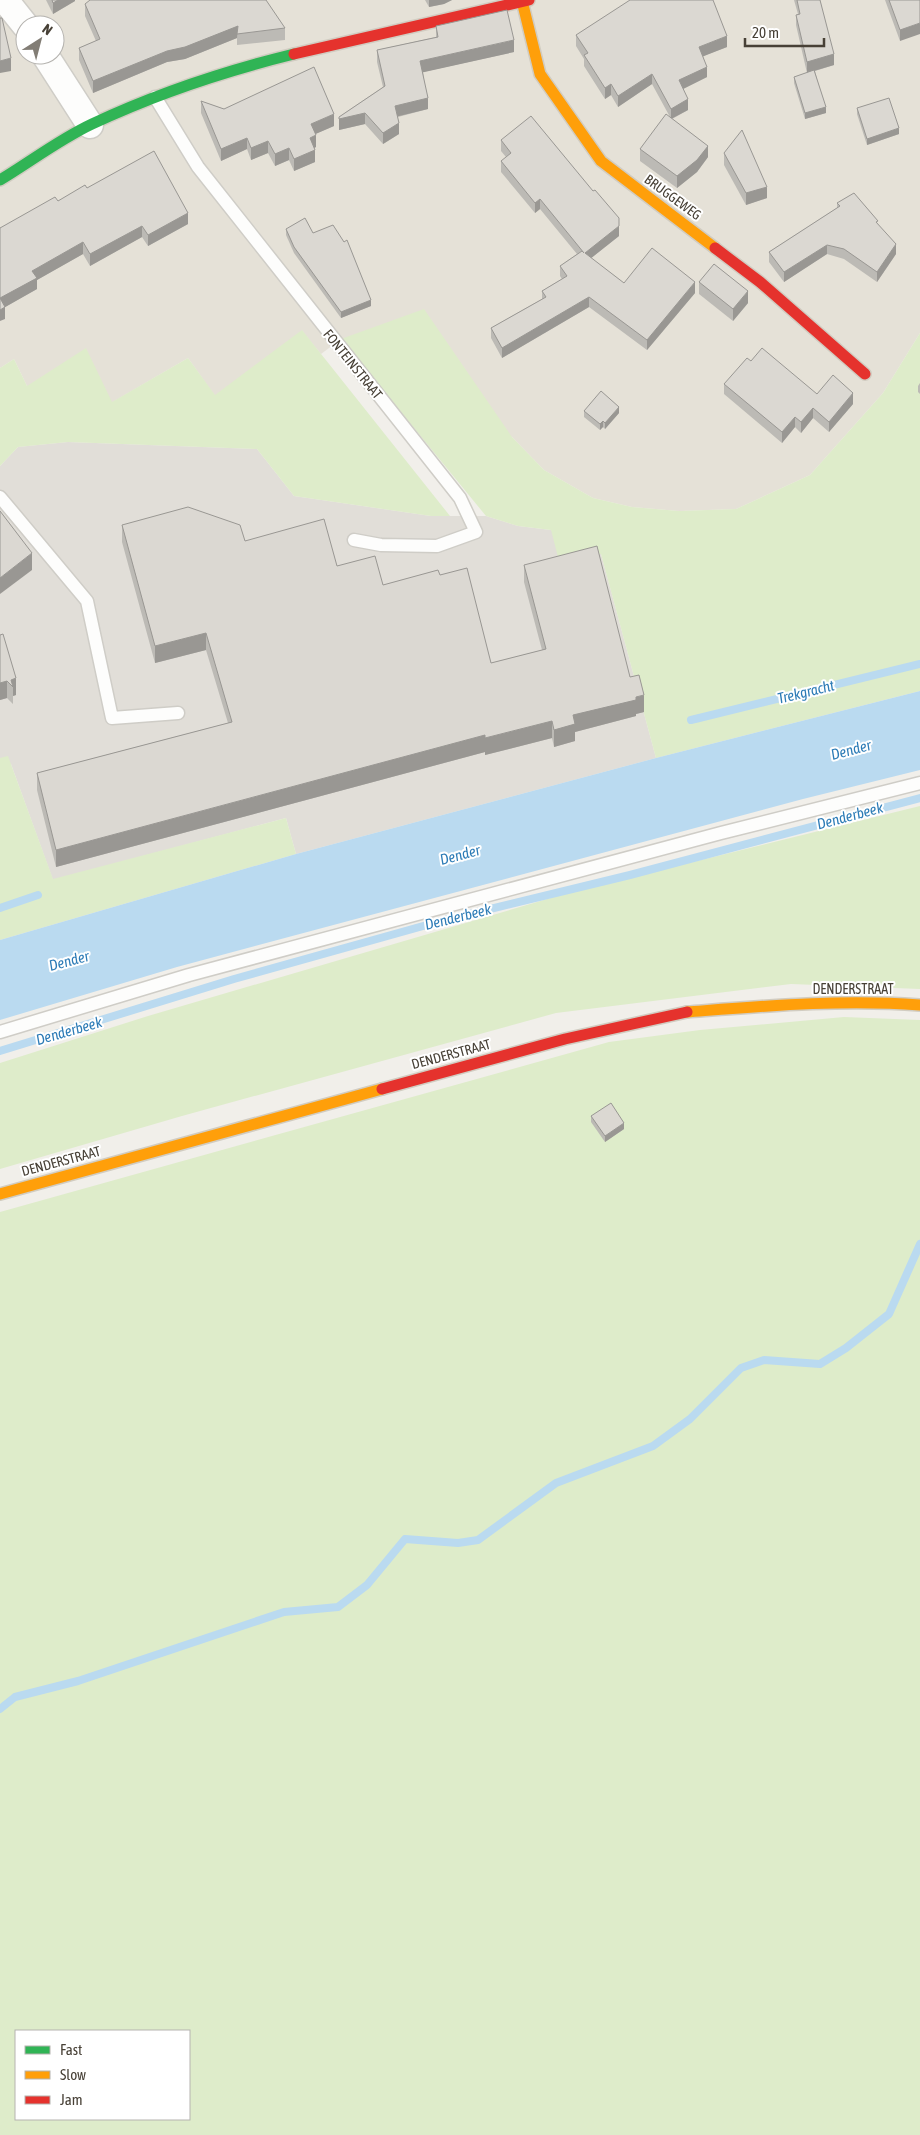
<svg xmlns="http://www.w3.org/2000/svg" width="920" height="2135" viewBox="0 0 920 2135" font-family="'Asap Condensed',sans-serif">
<rect width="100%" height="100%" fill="#f1efea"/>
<path fill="#e5e1d7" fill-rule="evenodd" d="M0,0H920V333L883,393L810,475L736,509L679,511L632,507L593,498L544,470L512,437L341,339L321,354L302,331L215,396L188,358L111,403L27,386L14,359L0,368ZM25,25H55V55H25Z"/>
<polygon fill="#e1ded8" points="68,442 257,449 294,496 431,516 486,516 518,526 551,530 601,554 656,758 296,854 286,818 53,880 11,764 0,765 0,466 18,447"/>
<g fill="#deecca" fill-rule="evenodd">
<polygon points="424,309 512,437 544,470 593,498 632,507 679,511 736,509 810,475 883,393 920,333 920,691 656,758 601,554 559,561 551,530 518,526 486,516 341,339"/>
<polygon points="302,330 450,516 431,516 294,496 257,449 68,442 18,447 0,466 0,368 14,359 27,386 86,348 112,402 188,358 215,395"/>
<polygon points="8,756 53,879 286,818 296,854 0,940 0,758"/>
<polygon points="920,806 920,989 791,984 556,1013 182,1116 0,1169 0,1063 148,1016 571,892"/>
<path d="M844,1017L920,1020V2135H0V1212L609,1042L700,1030ZM16,2031H189V2119H16Z"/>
</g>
<polygon fill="#badaf0" points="920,691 920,770 803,799 177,967 0,1020 0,940 296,854 656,758"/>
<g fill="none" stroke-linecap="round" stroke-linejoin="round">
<g stroke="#badaf0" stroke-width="8">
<polyline points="691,720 920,664"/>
<polyline points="0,908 38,895"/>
<polyline points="0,1051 234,979 441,921 630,875 920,798"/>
<polyline points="0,1709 15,1697 78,1681 284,1612 338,1607 367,1585 405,1539 458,1543 478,1540 556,1483 653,1446 690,1419 741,1368 764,1360 820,1364 846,1348 889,1314 920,1244"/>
</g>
<g stroke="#cfcdc7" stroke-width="15">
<g id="lane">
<polyline points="155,97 198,167 460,498 476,532 437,546 381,545 354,540"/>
<polyline points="0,497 87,601 112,718 178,713"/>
<polyline points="0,1032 189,975 721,833 920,783"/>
</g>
</g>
<g stroke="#cfcdc7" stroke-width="29">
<g id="street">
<polyline points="5,0 25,25"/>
<polyline points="45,55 90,125"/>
</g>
</g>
<g stroke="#d1ccc1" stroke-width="14">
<path id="fast" d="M0,180C30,162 60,139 92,124C156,94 225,71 294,54"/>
</g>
<g stroke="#d1ccc1" stroke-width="14">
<g id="slow">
<polyline points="522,1 540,74 601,161 715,248"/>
<path d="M687,1012C765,1006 842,999 920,1005"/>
<polyline points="0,1194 382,1089"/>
</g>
</g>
<g stroke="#d1ccc1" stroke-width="14">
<g id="jam">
<polyline points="294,54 529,0"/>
<polyline points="715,248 760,282 865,374"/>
<polyline points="382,1089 565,1039 687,1012"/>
</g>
</g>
<use href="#lane" stroke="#fdfdfc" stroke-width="12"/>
<use href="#street" stroke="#fdfdfc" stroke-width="26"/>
<use href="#fast" stroke="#30b455" stroke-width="11"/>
<use href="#slow" stroke="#ff9f0a" stroke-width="11"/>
<use href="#jam" stroke="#e5322d" stroke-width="11"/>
</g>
<g fill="#bcbab5">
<polygon points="46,0 75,0 75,1 53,14"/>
<polygon points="425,0 452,0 444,4 429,7"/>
<polygon points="794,0 820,0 834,65 815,71 826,113 805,119 794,83 794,77 807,73 796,25 796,15 798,14"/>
<polygon points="880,0 920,0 900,41 885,0"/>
<polygon points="85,4 285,28 285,40 237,45 237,38 185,59 167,62 93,93 79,60 79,48 96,41 85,16"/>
<polygon points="436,26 514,52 423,72 428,109 398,117 399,134 383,144 365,124 339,130 339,117 383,87 377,62 377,50 436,37"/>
<polygon points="576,35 727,47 703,56 707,77 683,89 688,110 672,119 708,157 697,172 677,188 640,161 640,149 670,117 652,84 618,107 611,95 605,99 584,66 584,59 576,46"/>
<polygon points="201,101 224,109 334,126 315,134 316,147 314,148 315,162 294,171 289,160 275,166 268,153 251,160 247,149 221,161 201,113"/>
<polygon points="857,108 899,134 867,145 857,114"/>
<polygon points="501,140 619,236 591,258 624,283 695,293 647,350 589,307 502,358 491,338 491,328 542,299 542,291 562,279 560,276 560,266 577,254 540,209 535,213 501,172 501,161 506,157 501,151"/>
<polygon points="724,153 767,198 746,205 724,165"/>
<polygon points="87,188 188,224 148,246 142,237 90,266 83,254 37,280 37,289 5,307 5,319 0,228"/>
<polygon points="837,203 878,224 896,254 877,282 844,259 827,254 784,282 769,262 769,252 837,208"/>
<polygon points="286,229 313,233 371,306 341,318 294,253 286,235"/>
<polygon points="699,282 748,303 733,321 699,294"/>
<polygon points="751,361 817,394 853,404 829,432 813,418 801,433 795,427 782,443 724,394 724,384"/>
<polygon points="920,383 920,394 918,392 918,386"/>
<polygon points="584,411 619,413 605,429 603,427 600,430 584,417"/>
<polygon points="122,525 245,541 337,566 383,585 440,575 491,663 542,650 524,582 524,565 630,677 644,712 636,714 636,716 575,732 575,741 554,747 552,738 485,755 485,752 56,867 37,790 37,773 228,723 206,650 155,663 122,542"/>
<polygon points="0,635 16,695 13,696 13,704 7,698 0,700"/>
<polygon points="591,1116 624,1129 605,1142 591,1122"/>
</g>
<g fill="#999793">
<polygon points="58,0 75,0 75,1 53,14 53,3"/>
<polygon points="429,0 452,0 444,4 429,7"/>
<polygon points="920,23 920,34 900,41 900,30"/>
<polygon points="238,26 237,38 185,59 167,62 93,93 93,81 167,51"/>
<polygon points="727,36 727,47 699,58 699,47"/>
<polygon points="514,40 514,52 420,73 420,61"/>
<polygon points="834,54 834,65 807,73 807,62"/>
<polygon points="11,58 11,71 0,73 0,61"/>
<polygon points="707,67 707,77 679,91 679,80"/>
<polygon points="652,74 652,84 618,107 618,96"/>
<polygon points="611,84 611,95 605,99 605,88"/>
<polygon points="428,98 428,109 395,117 395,106"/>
<polygon points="688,99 688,110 671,119 671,109"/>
<polygon points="826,107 826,113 805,119 805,113"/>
<polygon points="365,113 365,124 339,130 339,119"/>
<polygon points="334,114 334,126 311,136 311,124"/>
<polygon points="399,123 399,134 383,144 383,133"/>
<polygon points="899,128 899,134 867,145 867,139"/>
<polygon points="316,135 316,147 310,150 310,138"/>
<polygon points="247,138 247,149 221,161 221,149"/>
<polygon points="268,141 268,153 251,160 251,148"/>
<polygon points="708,146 708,157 697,172 677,188 677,176"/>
<polygon points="289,148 289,160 275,166 275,154"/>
<polygon points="315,150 315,162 294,171 294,159"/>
<polygon points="767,187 767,198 746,205 746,193"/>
<polygon points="540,199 540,209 535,213 535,203"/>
<polygon points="188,213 188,224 148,246 148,235"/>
<polygon points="142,226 142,237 90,266 90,254"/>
<polygon points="619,226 619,236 585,263 585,253"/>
<polygon points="83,242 83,254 37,280 37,289 0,310 0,298 32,271"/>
<polygon points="896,244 896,254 877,282 877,272"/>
<polygon points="827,245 827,254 784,282 784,272"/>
<polygon points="695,282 695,293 647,350 647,340"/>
<polygon points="748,291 748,303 733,321 733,309"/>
<polygon points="589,297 589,307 502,358 502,348"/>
<polygon points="371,300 371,306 341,318 341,312"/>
<polygon points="5,307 5,319 0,321 0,310"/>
<polygon points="853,393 853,404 829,432 829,422"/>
<polygon points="619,407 619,413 605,429 605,423"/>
<polygon points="813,408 813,418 801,433 801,422"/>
<polygon points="795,417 795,427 782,443 782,432"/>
<polygon points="603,421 603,427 600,430 600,424"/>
<polygon points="32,553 32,570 0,594 0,578"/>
<polygon points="206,633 206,650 155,663 155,646"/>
<polygon points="16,678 16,695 13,696 13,687 11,680"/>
<polygon points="7,681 7,698 0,700 0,683"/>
<polygon points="644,695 644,712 636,714 636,716 575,732 575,741 554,747 554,730 573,715"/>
<polygon points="552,721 552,738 485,755 485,738"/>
<polygon points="485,735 485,752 56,867 56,850"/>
<polygon points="624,1123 624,1129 605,1142 605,1136"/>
</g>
<g fill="#dbd8d2" stroke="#999793">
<polygon points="52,0 58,0 53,3"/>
<polygon points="90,0 266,0 285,28 237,34 238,26 185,47 167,51 93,81 79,48 100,39 85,4"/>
<polygon points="630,0 713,0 727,36 699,47 707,67 679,80 688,99 671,109 652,74 618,96 611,84 605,88 584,55 588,53 576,35"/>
<polygon points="797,0 820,0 834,54 807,62 796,15 800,14"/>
<polygon points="889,0 920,0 920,23 900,30"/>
<polygon points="507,10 514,40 420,61 428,98 395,106 399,123 383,133 365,113 339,119 339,117 385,86 377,50 438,37 436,26"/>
<polygon points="0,18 2,18 11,58 0,61"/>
<polygon points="314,67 334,114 311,124 316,135 310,138 315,150 294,159 289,148 275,154 268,141 251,148 247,138 221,149 201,101 224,109"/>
<polygon points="814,70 826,107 805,113 794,77"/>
<polygon points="889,98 899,128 867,139 857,108"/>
<polygon points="666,114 708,146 697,160 677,176 640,149"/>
<polygon points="531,116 593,191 595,190 619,218 619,226 585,253 624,283 652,248 695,282 647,340 589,297 502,348 491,328 546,297 542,291 567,276 560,266 582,251 584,253 540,199 535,203 501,161 511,153 501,140"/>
<polygon points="742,130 767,187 746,193 724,153"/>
<polygon points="154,151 188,213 148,235 142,226 90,254 83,242 32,271 37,278 0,298 5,307 0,310 0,228 55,197 58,201 85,185 87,188"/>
<polygon points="854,193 878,221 876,222 896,244 877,272 844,249 827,245 784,272 769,252 840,206 837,203"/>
<polygon points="305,218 313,233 333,225 344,242 347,240 371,300 341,312 294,247 286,229"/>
<polygon points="714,264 748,291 733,309 699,282"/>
<polygon points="762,348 817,394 833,375 853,393 829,422 813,408 801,422 795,417 782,432 724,384 747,358 751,361"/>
<polygon points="601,391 619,407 605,423 603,421 600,424 584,411"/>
<polygon points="188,507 240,525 245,541 324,519 337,566 375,556 383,585 438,570 440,575 467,568 491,663 546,649 524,565 597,546 630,677 639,675 644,695 636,697 636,700 573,715 575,724 554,730 552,721 485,738 485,735 56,850 37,773 232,722 206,633 155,646 122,525"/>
<polygon points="0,511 32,553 0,578"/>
<polygon points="3,634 16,678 11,680 13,687 7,681 0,683 0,635"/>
<polygon points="611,1103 624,1123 605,1136 591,1116"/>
</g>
<g text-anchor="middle" stroke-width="4" stroke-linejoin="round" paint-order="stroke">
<g font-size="14" fill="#474036" stroke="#fff">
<text transform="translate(673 197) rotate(36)" y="5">BRUGGEWEG</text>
<text transform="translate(353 364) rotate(51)" y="5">FONTEINSTRAAT</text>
<text x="853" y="994">DENDERSTRAAT</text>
<text transform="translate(451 1054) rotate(-15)" y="5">DENDERSTRAAT</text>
<text transform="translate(61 1161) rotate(-15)" y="5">DENDERSTRAAT</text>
</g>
<g font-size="15" font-style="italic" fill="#2c7bb6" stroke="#fff">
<text transform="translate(806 692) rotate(-14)" y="5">Trekgracht</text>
<text transform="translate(851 750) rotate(-15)" y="5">Dender</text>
<text transform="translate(850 816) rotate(-15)" y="5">Denderbeek</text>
<text transform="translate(460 855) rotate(-15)" y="5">Dender</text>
<text transform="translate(458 917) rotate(-14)" y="5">Denderbeek</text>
<text transform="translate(69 961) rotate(-15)" y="5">Dender</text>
<text transform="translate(69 1031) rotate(-16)" y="5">Denderbeek</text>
</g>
</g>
<rect x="15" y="2030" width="175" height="90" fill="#ffffff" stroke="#b5b3af"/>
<rect x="25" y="2046" width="25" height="8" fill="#30b455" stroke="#b5b3af"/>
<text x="60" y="2055" font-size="15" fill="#474036">Fast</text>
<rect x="25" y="2071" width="25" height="8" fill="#ff9f0a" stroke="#b5b3af"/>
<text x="60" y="2080" font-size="15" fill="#474036">Slow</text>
<rect x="25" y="2096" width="25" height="8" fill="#e5322d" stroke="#b5b3af"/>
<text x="60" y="2105" font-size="15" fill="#474036">Jam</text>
<g transform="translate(40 40) rotate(36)"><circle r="24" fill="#ffffff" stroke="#b5b3af"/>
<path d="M0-4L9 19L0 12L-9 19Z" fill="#827d75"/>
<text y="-8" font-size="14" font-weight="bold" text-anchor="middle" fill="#474036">N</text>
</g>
<path d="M745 38v8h79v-8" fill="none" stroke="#474036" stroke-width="2.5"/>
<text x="752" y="38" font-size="15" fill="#474036" stroke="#ffffff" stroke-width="4" paint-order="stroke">20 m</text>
</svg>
